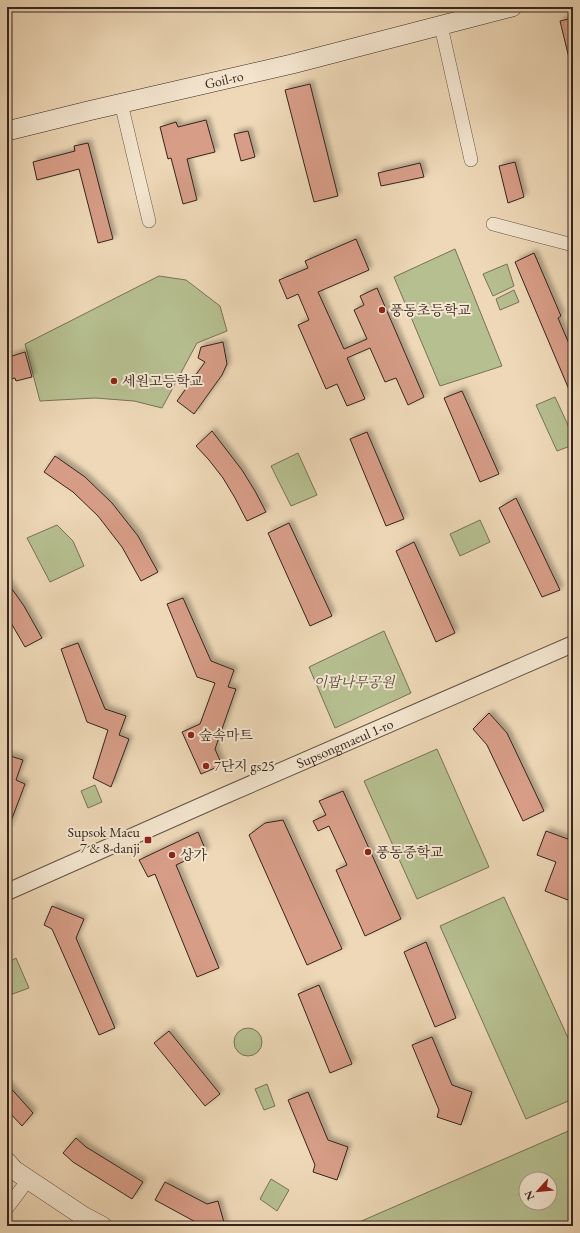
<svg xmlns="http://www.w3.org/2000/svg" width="580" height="1233" viewBox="0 0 580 1233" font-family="'EB Garamond','Noto Serif KR',serif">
<defs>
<filter id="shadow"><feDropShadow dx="3.5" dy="-3.5" stdDeviation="2" flood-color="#0004"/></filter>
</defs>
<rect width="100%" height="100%" fill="#eed8b7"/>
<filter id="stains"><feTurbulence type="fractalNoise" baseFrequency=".005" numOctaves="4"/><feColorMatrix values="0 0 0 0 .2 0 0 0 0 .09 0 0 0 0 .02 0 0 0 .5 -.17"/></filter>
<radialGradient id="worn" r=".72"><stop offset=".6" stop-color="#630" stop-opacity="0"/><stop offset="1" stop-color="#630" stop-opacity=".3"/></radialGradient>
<g fill="#b6bf90" stroke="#767257" fill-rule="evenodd">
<polygon points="455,249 502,366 440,386 394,277"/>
<polygon points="507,264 514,286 493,296 483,274"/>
<polygon points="159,276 186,280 220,306 227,331 197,343 162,408 134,401 95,398 40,401 25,344"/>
<polygon points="514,290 519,302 500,310 496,299"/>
<polygon points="555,397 573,436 573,445 557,451 536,405"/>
<polygon points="298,453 317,495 291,506 271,466"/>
<polygon points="480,520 490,542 460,556 450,534"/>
<polygon points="57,525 73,541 84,566 50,582 27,538"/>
<polygon points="384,631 411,693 335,728 309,667"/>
<polygon points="437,749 489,867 417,899 364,781"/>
<polygon points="95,785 102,802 88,808 81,791"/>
<polygon points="504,897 573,1049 573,1099 526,1119 440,926"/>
<polygon points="16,958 29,988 7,996 7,963"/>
<circle cx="248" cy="1042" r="14"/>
<polygon points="267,1084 275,1106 264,1110 255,1089"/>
<path d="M573,1129V1226H350ZM526,1179H550V1203H526Z"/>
<polygon points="271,1179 289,1190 277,1211 260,1199"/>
</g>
<g fill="#d79d87" stroke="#35241e" filter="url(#shadow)">
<polygon points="573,18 573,58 569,58 560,21"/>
<polygon points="310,84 338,196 314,202 285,90"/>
<polygon points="206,120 215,152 187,159 197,200 183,204 171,158 168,159 160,127 176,122 178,127"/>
<polygon points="248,131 255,157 241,161 234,134"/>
<polygon points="88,143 113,239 98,243 79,169 37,180 33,162 75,151 74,146"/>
<polygon points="515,162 524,197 508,203 499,166"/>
<polygon points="420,163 424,177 381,186 378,173"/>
<polygon points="356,239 369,270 318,292 344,349 367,339 354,310 364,305 360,296 377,288 424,397 408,405 396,378 385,382 370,348 347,358 365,399 347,406 337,384 326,389 298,325 309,320 298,294 287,299 279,280 308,268 305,261"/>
<polygon points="534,253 561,316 558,318 573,353 573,399 515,262"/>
<polygon points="223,342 227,364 222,375 194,414 177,401 205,362 198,358 201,347"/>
<polygon points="25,352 32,377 16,381 15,378 7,380 7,364 11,363 9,357"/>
<polygon points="462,391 499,474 480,482 444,398"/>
<polygon points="212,431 242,470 255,491 266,512 247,521 235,498 223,478 209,460 196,446"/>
<polygon points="367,432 404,519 386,526 350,439"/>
<polygon points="55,456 85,477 112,503 138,536 158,572 141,581 122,547 98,516 73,492 44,472"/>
<polygon points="516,498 560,590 542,597 499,508"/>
<polygon points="289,523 332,616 310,626 268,533"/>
<polygon points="414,542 455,633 436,642 396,551"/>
<polygon points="7,582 24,606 42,638 25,647 7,616"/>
<polygon points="183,598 211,661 234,670 228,687 236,689 215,749 222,765 201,774 182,732 200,724 215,683 197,677 167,604"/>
<polygon points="78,643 105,709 126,716 119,735 129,739 111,787 93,778 108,730 87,722 61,649"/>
<polygon points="489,713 507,733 544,811 523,821 487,745 473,729"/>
<polygon points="7,755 23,760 16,780 25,784 8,829 7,829"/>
<polygon points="343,791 401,919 365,936 336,870 347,865 329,826 318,831 313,821 326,815 319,801"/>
<polygon points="283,820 342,949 307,965 249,835 265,823"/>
<polygon points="546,831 573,841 573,902 545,891 556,862 537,855"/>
<polygon points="198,832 206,851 176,865 219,968 197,977 155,874 148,877 139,860"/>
<polygon points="52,906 84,919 76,938 115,1028 99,1035 52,929 44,925"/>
<polygon points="426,942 456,1018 435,1027 404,952"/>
<polygon points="319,985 352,1064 330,1073 298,994"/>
<polygon points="169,1031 220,1094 205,1106 154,1043"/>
<polygon points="432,1037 452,1085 472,1092 461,1125 437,1117 439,1110 412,1045"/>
<polygon points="7,1084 33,1113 22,1126 7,1110"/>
<polygon points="308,1092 328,1140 348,1147 337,1180 313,1172 315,1165 288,1100"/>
<polygon points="76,1138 86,1147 143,1182 132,1199 73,1162 63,1153"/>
<polygon points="165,1182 207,1204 218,1201 225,1226 203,1226 155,1200"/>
</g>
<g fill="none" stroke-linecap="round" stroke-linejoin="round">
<g stroke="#635144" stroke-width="14">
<g id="minor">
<polyline points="441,26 471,160"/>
<polyline points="121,103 149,221"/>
<polyline points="493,224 573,245"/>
<polyline points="7,1208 28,1180"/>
</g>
</g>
<g stroke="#635144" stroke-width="18">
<g id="tertiary">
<path id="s1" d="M7,892L219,798L573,644"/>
</g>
</g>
<g stroke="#35241e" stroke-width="20">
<g id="secondary">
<path id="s2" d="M7,131L88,111L292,64L512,7"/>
<polyline points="7,1162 14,1170 83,1216 102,1226"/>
</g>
</g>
<use href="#minor" stroke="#f4e6d0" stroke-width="13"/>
<use href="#tertiary" stroke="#f4e6d0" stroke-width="16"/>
<use href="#secondary" stroke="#f4e6d0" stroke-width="19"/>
</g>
<g fill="#8f2418" stroke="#f4e6d0" stroke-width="1.5">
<circle cx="382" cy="310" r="4"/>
<circle cx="114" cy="381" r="4"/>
<circle cx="191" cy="735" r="4"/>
<circle cx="206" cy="766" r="4"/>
<rect x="144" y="836" width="8" height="8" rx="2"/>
<circle cx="368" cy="852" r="4"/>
<circle cx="172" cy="855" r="4"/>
</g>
<g text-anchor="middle" stroke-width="4" stroke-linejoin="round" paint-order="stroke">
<g font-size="14" fill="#35241e" stroke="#f4e6d0">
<text dy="5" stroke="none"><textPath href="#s2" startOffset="223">Goil-ro</textPath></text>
<text dy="5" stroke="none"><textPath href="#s1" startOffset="369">Supsongmaeul 1-ro</textPath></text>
</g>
<g font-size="14" fill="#35241e" stroke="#f4e6d0" text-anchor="start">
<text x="390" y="315">풍동초등학교</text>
<text x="122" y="386">세원고등학교</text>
<text x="199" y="740">숲속마트</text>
<text x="214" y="771">7단지 gs25</text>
<text x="140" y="837" text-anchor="end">Supsok Maeu<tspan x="140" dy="16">7 &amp; 8-danji</tspan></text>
<text x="376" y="857">풍동중학교</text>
<text x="180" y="860">상가</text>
</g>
<g font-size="14" font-style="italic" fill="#554b3a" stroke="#f4e6d0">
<text x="354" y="687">이팝나무공원</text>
</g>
</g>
<rect width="580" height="1233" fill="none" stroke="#eed8b7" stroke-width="24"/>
<rect x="8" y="8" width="564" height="1217" fill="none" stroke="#35241e" stroke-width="2"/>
<rect x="12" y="12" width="556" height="1209" fill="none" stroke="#35241e"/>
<g transform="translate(538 1191) rotate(243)"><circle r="19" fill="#f4e6d0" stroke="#a89889"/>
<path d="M0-3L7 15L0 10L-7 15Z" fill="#8f2418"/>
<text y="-6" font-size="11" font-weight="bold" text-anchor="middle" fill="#35241e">N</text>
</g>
<rect width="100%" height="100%" filter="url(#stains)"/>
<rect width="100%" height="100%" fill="url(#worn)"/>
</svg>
